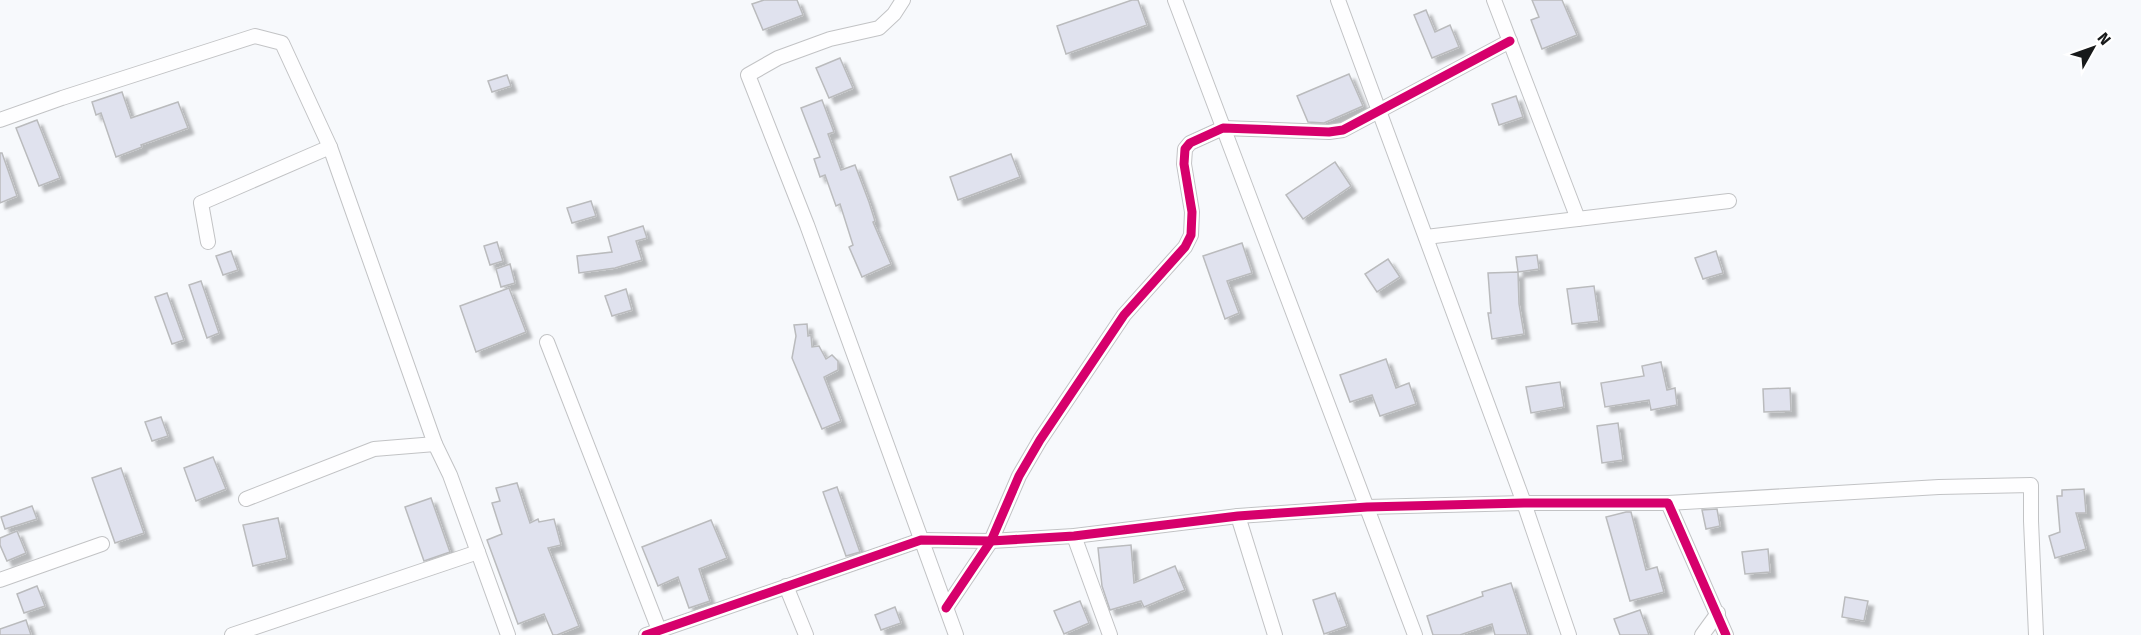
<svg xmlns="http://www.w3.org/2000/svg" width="2141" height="635" viewBox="0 0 2141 635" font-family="'Fira Sans',sans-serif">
<defs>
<filter id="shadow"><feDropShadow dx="5.5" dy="5.5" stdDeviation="1.5" flood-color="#0004"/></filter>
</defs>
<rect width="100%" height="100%" fill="#f7f9fc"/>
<g fill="#e0e2ee" stroke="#babbbd" stroke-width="1.5" filter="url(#shadow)">
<polygon points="764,0 797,0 803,15 763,30 752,4"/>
<polygon points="1132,0 1138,0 1147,25 1066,54 1057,26"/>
<polygon points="1532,0 1562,0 1577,35 1542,49 1531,20 1539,17"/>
<polygon points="1426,10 1435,32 1450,25 1459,47 1432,58 1414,15"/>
<polygon points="840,58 853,88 829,98 816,68"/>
<polygon points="1349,74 1363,106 1324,123 1308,122 1297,96"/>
<polygon points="507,75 511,86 492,92 488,81"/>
<polygon points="122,92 131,118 178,102 188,128 141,145 142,147 116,157 101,113 96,115 92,102"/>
<polygon points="1516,96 1523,117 1499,125 1492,104"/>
<polygon points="822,100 834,132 828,134 841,170 855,165 869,202 875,221 873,222 891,264 862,277 849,247 853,245 840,204 836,206 825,175 820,177 814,159 820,157 801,108"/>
<polygon points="37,120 60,178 39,186 16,128"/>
<polygon points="0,153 2,153 17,196 0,203"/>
<polygon points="1011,154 1020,177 958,200 950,177"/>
<polygon points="1335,162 1351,186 1303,219 1286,195"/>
<polygon points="591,201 596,216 572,223 567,208"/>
<polygon points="643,226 647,238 636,241 642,260 615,268 579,273 577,256 612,252 608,237"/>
<polygon points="497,242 503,261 490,265 484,246"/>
<polygon points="1242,243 1252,273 1227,281 1239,313 1225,319 1203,256"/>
<polygon points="231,251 238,270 223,275 216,256"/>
<polygon points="1716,251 1723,273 1703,279 1695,258"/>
<polygon points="1537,255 1539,269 1518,272 1516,257"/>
<polygon points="1388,259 1400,277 1377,292 1365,274"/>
<polygon points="510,264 515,283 501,287 496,269"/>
<polygon points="1518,272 1519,304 1524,334 1492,339 1488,313 1491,313 1488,273"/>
<polygon points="201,281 219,333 207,338 189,285"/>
<polygon points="1594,286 1599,321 1572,324 1567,289"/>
<polygon points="509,288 526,332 476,352 460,306"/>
<polygon points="626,289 632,310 612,316 605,296"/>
<polygon points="167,293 184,340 172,344 155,297"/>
<polygon points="807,324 808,336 811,335 812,347 819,346 826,359 832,355 838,361 838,370 824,377 841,421 822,429 792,358 796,336 794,325"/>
<polygon points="1386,359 1396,388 1409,383 1416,404 1380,416 1372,395 1350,402 1340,375"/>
<polygon points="1661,362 1667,390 1675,388 1677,405 1651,410 1649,400 1605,407 1601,383 1644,376 1642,366"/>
<polygon points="1560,382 1564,407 1531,413 1526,387"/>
<polygon points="1790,388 1791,411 1764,412 1763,389"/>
<polygon points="161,417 168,436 152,441 145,422"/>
<polygon points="1618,423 1623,460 1602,463 1597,426"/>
<polygon points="213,457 226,489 196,501 184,468"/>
<polygon points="121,468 144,533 115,543 92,478"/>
<polygon points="517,483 530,523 538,519 539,522 554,519 561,545 548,548 579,626 557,635 553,635 544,614 518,624 487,540 502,534 492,503 500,501 496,488"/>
<polygon points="837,487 860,552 846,556 823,492"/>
<polygon points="2084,489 2086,513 2076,513 2086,549 2055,558 2049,536 2060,532 2057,496 2062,496 2062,490"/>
<polygon points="431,498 450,552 424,561 405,507"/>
<polygon points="32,506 37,519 5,529 1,517"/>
<polygon points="1717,509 1720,526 1706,529 1702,510"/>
<polygon points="1626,512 1631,512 1646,570 1657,567 1664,592 1630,601 1606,517"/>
<polygon points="278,518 287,558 253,566 243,525"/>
<polygon points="711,520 727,558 699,569 710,601 689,608 678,577 658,586 642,547"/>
<polygon points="17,531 26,553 7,561 0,545 0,538"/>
<polygon points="1131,545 1134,583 1175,566 1185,590 1144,607 1141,601 1110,610 1102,586 1098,548"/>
<polygon points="1768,549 1770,572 1745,574 1742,552"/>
<polygon points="1511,583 1528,635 1495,635 1492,624 1460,635 1433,635 1427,616 1483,596 1482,592"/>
<polygon points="37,586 45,606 24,613 17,594"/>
<polygon points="1335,593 1347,626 1324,634 1313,600"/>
<polygon points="1845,597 1868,601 1864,621 1842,617"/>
<polygon points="1080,601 1089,623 1064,634 1054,611"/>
<polygon points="895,607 901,623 881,630 875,615"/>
<polygon points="1640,610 1649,635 1620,635 1614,619"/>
<polygon points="26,620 31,635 0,635 0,629"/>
</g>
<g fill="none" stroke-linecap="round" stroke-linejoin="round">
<g stroke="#c2c3c5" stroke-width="16">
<g id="street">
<polyline points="903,0 894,14 879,28 830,39 778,58 748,75 807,225 956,635"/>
<polyline points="1175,0 1415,635"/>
<polyline points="1338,0 1524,503 1569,635"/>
<polyline points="1494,0 1578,219"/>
<polyline points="0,120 62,98 255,36 282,43 330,147 435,444"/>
<polyline points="1426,237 1729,201"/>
<polyline points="208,242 201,203 330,147"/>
<polyline points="547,342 661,635"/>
<polyline points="246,499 374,449 435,444 450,475 508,635"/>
<polyline points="1668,503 1939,487 2031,485 2031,521 2036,635"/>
<polyline points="1238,516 1275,635"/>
<polyline points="1074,536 1110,635"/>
<polyline points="0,580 102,544"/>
<polyline points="786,586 806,635"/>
<polyline points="946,608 991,541 1019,476 1040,440 1124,315 1185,247 1191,235 1192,212 1184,164 1185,149 1190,143 1223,128 1329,132 1343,130 1510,41"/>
<polyline points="232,635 478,552"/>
<polyline points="646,635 921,540 991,541 1074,536 1238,516 1367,507 1524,503 1668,503 1726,635"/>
<polyline points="1702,635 1718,613"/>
</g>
</g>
<use href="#street" stroke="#fefeff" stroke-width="14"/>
<g stroke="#fff" stroke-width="13">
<g id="cycleway">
<polyline points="946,608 991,541 1019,476 1040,440 1124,315 1185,247 1191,235 1192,212 1184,164 1185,149 1190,143 1223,128 1329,132 1343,130 1510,41"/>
<polyline points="646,635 921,540 991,541 1074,536 1238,516 1367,507 1524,503 1668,503 1726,635"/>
</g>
</g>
<use href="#cycleway" stroke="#d6006c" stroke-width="9"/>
</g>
<g transform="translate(2093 48) rotate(50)" stroke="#ffffff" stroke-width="4.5" paint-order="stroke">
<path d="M0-4.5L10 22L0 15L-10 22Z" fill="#17191a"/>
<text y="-9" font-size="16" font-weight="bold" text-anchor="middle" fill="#17191a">N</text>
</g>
</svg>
